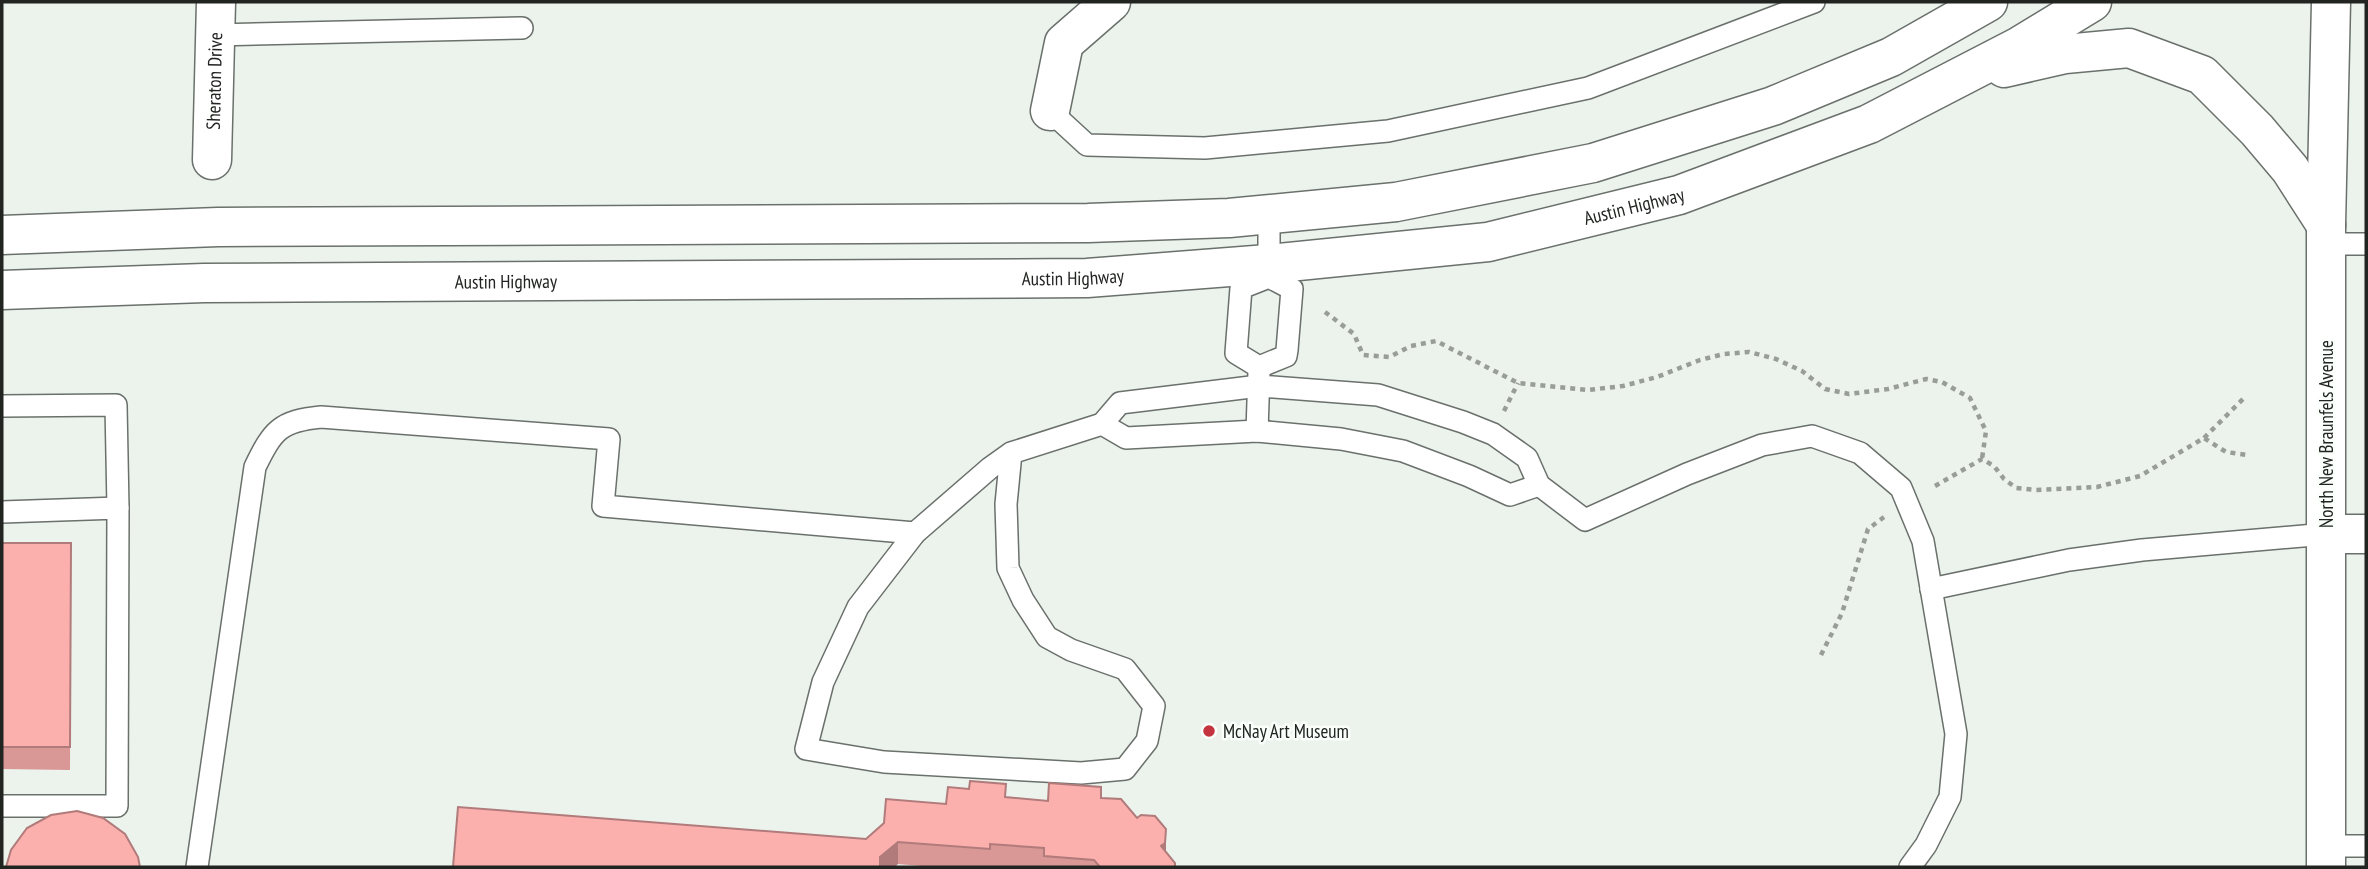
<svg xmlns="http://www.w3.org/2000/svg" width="2368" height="869" viewBox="0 0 2368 869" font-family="'PT Sans Narrow',sans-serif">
<rect width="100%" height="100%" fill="#ecf2ec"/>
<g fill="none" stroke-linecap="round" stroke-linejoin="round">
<g stroke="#6a706b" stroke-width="24">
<g id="lane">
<polyline points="215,35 522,28"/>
<polyline points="1050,111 1087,145 1205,148 1388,131 1588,88 1814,2"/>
<polyline points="2326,244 2366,244"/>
<polyline points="1269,271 1269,215"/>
<polygon points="1269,277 1292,289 1287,350 1286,356 1259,367 1236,353 1241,288"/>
<polyline points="2,406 116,405 118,508"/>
<polyline points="1102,424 1126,438 1257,431 1341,439 1403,451 1469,476 1510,495 1539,485"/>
<polyline points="1257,431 1259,372"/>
<polyline points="1011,453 1006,504 1008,568 1023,600 1047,637 1071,650 1125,669 1154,706 1147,741 1125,769 1081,773 884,762 806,749 823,682 858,607 915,533 990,468 1011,453 1102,424 1120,403 1259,386 1378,395 1463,422 1493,434 1527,458 1539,485 1585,520 1687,474 1762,445 1812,436 1860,453 1901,488 1923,541 1956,734 1950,797 1926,845 1910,867"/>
<polyline points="2,512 118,508 117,806 2,806"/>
<polyline points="1931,589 2069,560 2142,550 2326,534"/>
<polyline points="2326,846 2366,846"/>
<path d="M197,867L255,467C273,430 280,421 321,417L609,439L603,506L915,533"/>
</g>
</g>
<g stroke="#6a706b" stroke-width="41">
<g id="street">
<polyline points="1050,111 1064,43 1111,2"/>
<path id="s1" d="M212,160L216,2"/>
<polyline points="2326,534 2366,534"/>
</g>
</g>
<g stroke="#6a706b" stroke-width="41">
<polyline id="secondary" points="2326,867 2326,225 2331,2"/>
</g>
<g stroke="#6a706b" stroke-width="41">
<g id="primary">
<polyline points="2004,68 2065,54 2129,48 2202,75 2257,130 2290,169 2326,225"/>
<polyline points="2,235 218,227 1088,223 1229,218 1396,202 1593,163 1773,106 1891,57 1988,2"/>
<path id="s2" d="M2,290L204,283L1087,278L1268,264L1488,242L1679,195L1869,124L2018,47L2092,2"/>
</g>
</g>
<g stroke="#989d98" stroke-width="4.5" stroke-dasharray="5 5" stroke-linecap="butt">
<polyline points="1325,312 1354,334 1363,355 1389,357 1411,346 1436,341 1518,383 1588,390 1623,386 1657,377 1700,360 1724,354 1749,352 1776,359 1802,371 1825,389 1849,394 1888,389 1926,379 1942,382 1970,398 1986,431 1982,459"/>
<polyline points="1504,411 1518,383"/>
<polyline points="2204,438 2245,397"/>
<polyline points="1935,486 1982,459 1994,466 2004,479 2016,488 2036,490 2097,487 2140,476 2204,438 2226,452 2247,455"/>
<polyline points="1821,655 1842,613 1868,529 1884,517"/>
</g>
<use href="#lane" stroke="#fff" stroke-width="21"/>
<use href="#street" stroke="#fff" stroke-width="38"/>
<use href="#secondary" stroke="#fff" stroke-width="38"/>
<use href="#primary" stroke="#fff" stroke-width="38"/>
</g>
<g fill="#d99796">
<polygon points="2,543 71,543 70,770 2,769"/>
<polygon points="1006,797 1048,801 1101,798 1166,853 1175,867 933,867 898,864 866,839 946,804"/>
</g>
<g fill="#b07b7a">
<polygon points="1166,829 1166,851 1165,866 1161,846"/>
<polygon points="898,842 898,864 895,867 880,867 880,857"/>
</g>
<g fill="#fcb0ae" stroke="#b07b7a" stroke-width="2">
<polygon points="2,543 71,543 70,747 2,747"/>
<polygon points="970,781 1006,784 1005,797 1048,801 1049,783 1101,787 1101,798 1121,799 1137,818 1141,815 1155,816 1166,829 1165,843 1161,846 1175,863 1175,867 1100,867 1094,860 1044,856 1044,848 990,844 990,849 898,842 880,857 880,867 453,867 458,807 866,839 884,823 886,799 946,804 948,787 969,789"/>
<polygon points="77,811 103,818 125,834 138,857 140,867 6,867 11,850 27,828 51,815"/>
</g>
<circle fill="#c4343f" stroke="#fbfffb" stroke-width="2.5" cx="1209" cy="731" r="7"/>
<g text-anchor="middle" stroke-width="5" stroke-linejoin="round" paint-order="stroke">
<g font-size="19" fill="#212421" stroke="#fbfffb">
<text dy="7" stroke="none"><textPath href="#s1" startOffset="79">Sheraton Drive</textPath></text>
<text dy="7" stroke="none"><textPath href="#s2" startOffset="1638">Austin Highway</textPath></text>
<text dy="7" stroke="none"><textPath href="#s2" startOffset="1071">Austin Highway</textPath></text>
<text dy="7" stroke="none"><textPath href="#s2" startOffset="504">Austin Highway</textPath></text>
<text transform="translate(2326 434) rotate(-90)" y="7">North New Braunfels Avenue</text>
</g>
<g font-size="19" fill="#212421" stroke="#fbfffb" text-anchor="start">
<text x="1223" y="738">McNay Art Museum</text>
</g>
</g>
<rect width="2368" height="869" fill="none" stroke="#212421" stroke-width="7"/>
</svg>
